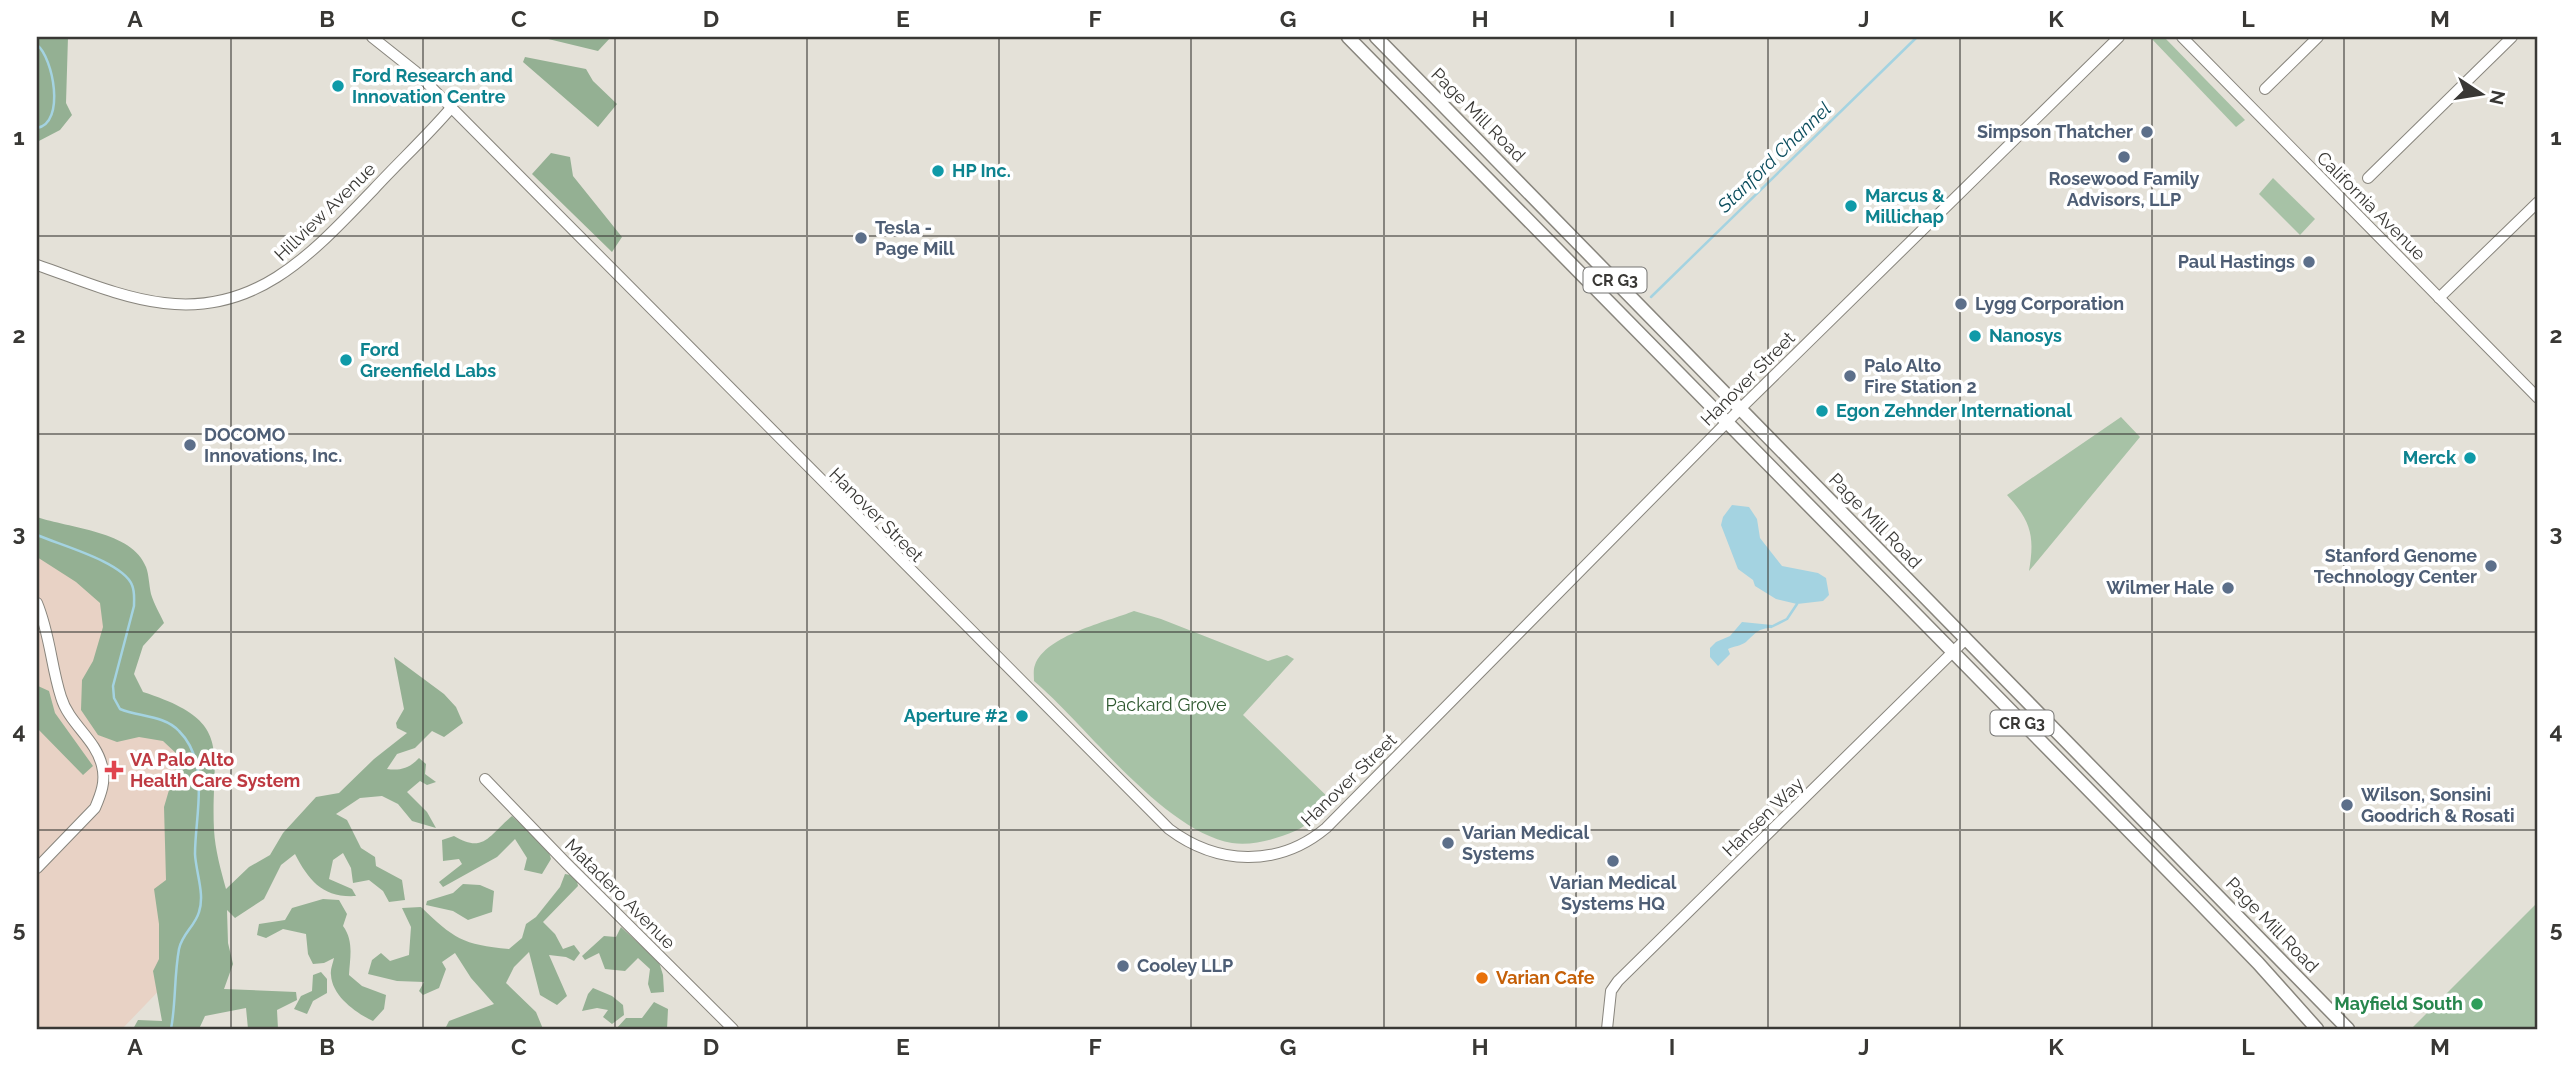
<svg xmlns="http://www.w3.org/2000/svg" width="2575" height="1066" viewBox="0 0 2575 1066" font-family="Raleway,sans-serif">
<rect width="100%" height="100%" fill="#e4e1d8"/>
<polygon fill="#e8d2c5" points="37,540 120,584 107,696 189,749 172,977 122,1029 37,1029"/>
<g fill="#a7c2a6">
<polygon points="2150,37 2164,37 2245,120 2236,127"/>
<polygon points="2273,178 2315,219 2300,235 2259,194"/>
<path d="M2121,417L2140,437L2029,571C2035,536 2031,521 2007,495Z"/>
<path d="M1134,611L1161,619L1268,661L1287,655L1294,659L1243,715L1333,802C1321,811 1309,825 1295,831C1276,839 1253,846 1232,843C1163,831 1088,727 1034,681C1034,677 1033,669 1035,665C1046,635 1107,622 1134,611Z"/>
<polygon points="2538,902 2538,1029 2411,1029"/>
</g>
<g fill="#94b093">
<polygon points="37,37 68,37 66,103 72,115 60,130 37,142"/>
<polygon points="540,37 611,37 598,51"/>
<polygon points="525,57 586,69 593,81 617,104 598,127 523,62"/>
<polygon points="551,153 570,157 573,176 622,237 612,252 532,174"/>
<path d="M37,517C68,528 133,531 146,567C149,575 149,585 151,594C154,604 160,614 164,623L143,646L134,674L143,692C237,722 210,751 214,830C215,849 221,871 226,889L249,867L270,855L283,833L316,797L339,793L374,759L407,733L397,728L396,723L404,709L394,657L444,694L456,707L463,723L444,737L432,731L415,748L397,754L387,769C400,771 410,768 419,758L426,764L425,774L436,782L427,785L420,781L407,792L427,812L436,828L412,821L398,804L382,796L360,798L336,814L347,820L361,848L375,857L376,866L402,880L405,900L389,902L383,891L369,880L353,883L351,868L343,853L333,860L329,879L352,889L356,896C323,898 309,881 295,854L281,865L264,899L235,918L227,910L228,943L233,964L224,989L296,992L297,1000L277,1010L278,1029H248L246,1008L205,1016L199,1029H133L138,1020L162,1021L153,971L159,959V924L154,889L166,880L164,807L179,756L163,741L139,737L117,742L98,735L81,710L82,680L93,661L103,627L100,603L76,582L37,557Z"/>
<polygon points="38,686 49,691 55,713 93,766 83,775 37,728"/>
<path d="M512,816L548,849L551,859L542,874L524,870L527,858L515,839L497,857L443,887L439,882L462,864L459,859L443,861L442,840L454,836C484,854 489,835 512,816Z"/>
<path d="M565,874L576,876L578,886L543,922L555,934L563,949L574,945L580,953L574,961L566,957L549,955L567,996L557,1005L540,995L529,952L514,967L506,983L536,1012L543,1029H445L449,1021L494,1004L471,978L455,953L442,962L446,969L439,988L423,995L419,991L424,982L397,981L368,974L372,960L381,953L390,961L409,955L411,927L402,908L421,907C453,938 463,945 509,949L522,938L526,924L536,917L560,887Z"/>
<polygon points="463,884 480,885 494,891 492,912 468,920 453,911 426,905 427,901 453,893"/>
<path d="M323,899L339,900L347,914L343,926C354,941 350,957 349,975L362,986L386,995L384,1009L373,1021C356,1013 332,996 331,975C330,970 333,963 334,958L324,963L313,964L308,954L306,934L283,929L266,938L257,935L259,924L285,920L292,908Z"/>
<polygon points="621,927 659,962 663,975 664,992 651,993 648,984 650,969 638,958 625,971 605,969 599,953 585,960 582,956 604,936 616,937"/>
<polygon points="321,972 327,979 327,993 313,1001 307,1014 294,1009 301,996 312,991 313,975"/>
<polygon points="593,988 612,996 623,1005 624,1015 612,1024 603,1017 608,1010 597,1008 582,1011 588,994"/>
<polygon points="654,1002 668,1009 667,1029 616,1029 626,1018 642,1018"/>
</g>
<g fill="#a4d3e1">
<polygon points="1732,505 1749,507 1757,519 1760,538 1782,566 1818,573 1826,578 1829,595 1823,601 1797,604 1776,599 1755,586 1753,580 1738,569 1721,525 1723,517"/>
<path d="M1742,622L1772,625V628C1758,628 1756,633 1746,642C1741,646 1734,646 1728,649L1730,654L1718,666L1710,657V648L1716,642L1730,636Z"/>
</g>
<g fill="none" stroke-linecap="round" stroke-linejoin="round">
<g stroke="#a4d3e1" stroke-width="2.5">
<path d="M37,45C53,57 66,123 37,128"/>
<polyline points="1651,297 1917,37"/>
<path d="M37,535C60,545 123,562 132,585C135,592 134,599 134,606L113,686L114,698L120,709C139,717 164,715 179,731C211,763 195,814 195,854C196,873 205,894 199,912C195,926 182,934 179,949C174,976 176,1003 171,1029"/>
<polyline points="1771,627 1787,619 1797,604"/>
</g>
<g stroke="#88857d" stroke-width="12">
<g id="minor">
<path d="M372,37L416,72L1169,829C1217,865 1278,868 1326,828L1741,408L2119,37"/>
<polyline points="2182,37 2538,398"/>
<polyline points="2265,89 2318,37"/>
<polyline points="2368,178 2512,37"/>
<path d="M37,265C78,279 121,298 164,303C259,315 315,250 374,189C399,162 427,136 451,108"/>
<polyline points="2439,298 2538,202"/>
<path d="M37,603C50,634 51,666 61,697C69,724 96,739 102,766C106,781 101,794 95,808L37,868"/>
<polyline points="485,779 567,864 733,1029"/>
<polyline points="1607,1029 1611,991 1618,981 1966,639"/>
</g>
</g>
<g stroke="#88857d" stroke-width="15">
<g id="major">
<polyline points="1348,37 2193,896 2258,963 2317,1029"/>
<polyline points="1376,37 2348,1029"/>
</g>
</g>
<use href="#minor" stroke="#fff" stroke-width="10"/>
<use href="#major" stroke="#fff" stroke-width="12"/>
</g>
<path fill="none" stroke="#393835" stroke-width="2" stroke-opacity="0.55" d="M231,37V1029M423,37V1029M615,37V1029M807,37V1029M999,37V1029M1191,37V1029M1384,37V1029M1576,37V1029M1768,37V1029M1960,37V1029M2152,37V1029M2344,37V1029M37,236H2538M37,434H2538M37,632H2538M37,830H2538"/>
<g fill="#0f9aa8" stroke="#fff" stroke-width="2.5">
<circle cx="338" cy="86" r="7"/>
<circle cx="938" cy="171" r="7"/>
<circle cx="1851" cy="206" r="7"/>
<circle cx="1975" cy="336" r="7"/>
<circle cx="346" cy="360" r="7"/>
<circle cx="1822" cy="411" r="7"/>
<circle cx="2470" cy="458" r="7"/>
<circle cx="1022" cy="716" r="7"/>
</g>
<g fill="#5c6f8a" stroke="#fff" stroke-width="2.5">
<circle cx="2147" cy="132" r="7"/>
<circle cx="2124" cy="157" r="7"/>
<circle cx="861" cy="238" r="7"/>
<circle cx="2309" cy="262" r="7"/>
<circle cx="1961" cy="304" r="7"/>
<circle cx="1850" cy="376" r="7"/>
<circle cx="190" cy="445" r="7"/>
<circle cx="2491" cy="566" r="7"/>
<circle cx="2228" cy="588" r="7"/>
<circle cx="2347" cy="805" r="7"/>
<circle cx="1448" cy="843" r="7"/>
<circle cx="1613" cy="861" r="7"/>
<circle cx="1123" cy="966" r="7"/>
</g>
<path fill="#e0444e" stroke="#fff" stroke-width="2.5" d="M110.5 759.5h7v7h7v7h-7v7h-7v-7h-7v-7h7z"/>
<circle fill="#e8710a" stroke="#fff" stroke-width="2.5" cx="1482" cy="978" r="7"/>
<circle fill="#2e9e5b" stroke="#fff" stroke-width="2.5" cx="2477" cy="1004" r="7"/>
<g text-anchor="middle" stroke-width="7" stroke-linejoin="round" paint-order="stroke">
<g fill="#fff" stroke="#747472" stroke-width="2">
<rect x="1583.5" y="267.5" width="63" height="25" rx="5"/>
<rect x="1990.5" y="710.5" width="63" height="25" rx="5"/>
</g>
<g font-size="16" font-weight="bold" fill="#393835">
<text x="1615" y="286">CR G3</text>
<text x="2022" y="729">CR G3</text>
</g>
<g font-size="18" font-weight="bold" fill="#0d838f" stroke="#fff" text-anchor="start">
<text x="352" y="82">Ford Research and<tspan x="352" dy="21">Innovation Centre</tspan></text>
<text x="952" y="177">HP Inc.</text>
<text x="1865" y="202">Marcus &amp;<tspan x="1865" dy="21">Millichap</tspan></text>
<text x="1989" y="342">Nanosys</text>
<text x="360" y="356">Ford<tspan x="360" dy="21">Greenfield Labs</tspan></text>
<text x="1836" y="417">Egon Zehnder International</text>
<text x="2456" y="464" text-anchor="end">Merck</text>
<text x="1008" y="722" text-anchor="end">Aperture #2</text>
</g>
<g font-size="18" fill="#393835" stroke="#fff">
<text transform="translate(1478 115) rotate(45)" y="6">Page Mill Road</text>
<text transform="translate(2371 206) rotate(45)" y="6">California Avenue</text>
<text transform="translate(325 212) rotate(-44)" y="6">Hillview Avenue</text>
<text transform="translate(1748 379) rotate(-45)" y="6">Hanover Street</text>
<text transform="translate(876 515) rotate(45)" y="6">Hanover Street</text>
<text transform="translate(1875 521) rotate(46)" y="6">Page Mill Road</text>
<text transform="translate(1349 780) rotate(-44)" y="6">Hanover Street</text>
<text transform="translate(1763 817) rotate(-44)" y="6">Hansen Way</text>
<text transform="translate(620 894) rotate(45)" y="6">Matadero Avenue</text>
<text transform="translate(2272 925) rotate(46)" y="6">Page Mill Road</text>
</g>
<g font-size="18" font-weight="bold" fill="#4e5e75" stroke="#fff" text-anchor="start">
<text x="2133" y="138" text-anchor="end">Simpson Thatcher</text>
<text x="2124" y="185" text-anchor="middle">Rosewood Family<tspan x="2124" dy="21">Advisors, LLP</tspan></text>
<text x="875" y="234">Tesla -<tspan x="875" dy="21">Page Mill</tspan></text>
<text x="2295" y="268" text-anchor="end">Paul Hastings</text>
<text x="1975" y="310">Lygg Corporation</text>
<text x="1864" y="372">Palo Alto<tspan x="1864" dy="21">Fire Station 2</tspan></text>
<text x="204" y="441">DOCOMO<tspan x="204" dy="21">Innovations, Inc.</tspan></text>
<text x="2477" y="562" text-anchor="end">Stanford Genome<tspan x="2477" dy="21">Technology Center</tspan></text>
<text x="2214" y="594" text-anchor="end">Wilmer Hale</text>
<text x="2361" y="801">Wilson, Sonsini<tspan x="2361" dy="21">Goodrich &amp; Rosati</tspan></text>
<text x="1462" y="839">Varian Medical<tspan x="1462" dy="21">Systems</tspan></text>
<text x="1613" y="889" text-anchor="middle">Varian Medical<tspan x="1613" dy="21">Systems HQ</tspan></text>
<text x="1137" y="972">Cooley LLP</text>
</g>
<g font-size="18" fill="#2e582f" stroke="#fff">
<text x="1166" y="711">Packard Grove</text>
</g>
<g font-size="18" font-weight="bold" fill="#be3a42" stroke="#fff" text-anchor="start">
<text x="130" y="766">VA Palo Alto<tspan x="130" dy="21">Health Care System</tspan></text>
</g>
<g font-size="18" font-weight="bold" fill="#c56008" stroke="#fff" text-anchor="start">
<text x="1496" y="984">Varian Cafe</text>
</g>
<g font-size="18" font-weight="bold" fill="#27864d" stroke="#fff" text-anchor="end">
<text x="2463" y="1010">Mayfield South</text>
</g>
<g font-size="19" font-style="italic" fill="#0a4c5c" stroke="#fff">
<text transform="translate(1774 157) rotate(-44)" y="7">Stanford Channel</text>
</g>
</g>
<rect width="2575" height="1066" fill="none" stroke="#ffffff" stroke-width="77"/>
<g transform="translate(2481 94) rotate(102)" stroke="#ffffff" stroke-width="5" paint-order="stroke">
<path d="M0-5L12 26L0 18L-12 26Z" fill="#393835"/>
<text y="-10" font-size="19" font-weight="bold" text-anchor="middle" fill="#393835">N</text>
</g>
<rect x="38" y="38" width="2498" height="990" fill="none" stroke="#393835" stroke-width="2.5"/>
<g font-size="23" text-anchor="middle" font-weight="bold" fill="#393835">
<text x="135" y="27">A</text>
<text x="327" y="27">B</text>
<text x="519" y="27">C</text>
<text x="711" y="27">D</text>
<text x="903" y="27">E</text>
<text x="1095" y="27">F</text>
<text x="1288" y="27">G</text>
<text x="1480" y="27">H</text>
<text x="1672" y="27">I</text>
<text x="1864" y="27">J</text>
<text x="2056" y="27">K</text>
<text x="2248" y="27">L</text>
<text x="2440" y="27">M</text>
<text x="19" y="145">1</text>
<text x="2556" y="145">1</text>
<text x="19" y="343">2</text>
<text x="2556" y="343">2</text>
<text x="19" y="541">3</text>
<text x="2556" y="541">3</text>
<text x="19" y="739">4</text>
<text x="2556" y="739">4</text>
<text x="19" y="937">5</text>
<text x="2556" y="937">5</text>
<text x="135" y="1055">A</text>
<text x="327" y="1055">B</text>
<text x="519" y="1055">C</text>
<text x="711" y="1055">D</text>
<text x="903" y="1055">E</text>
<text x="1095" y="1055">F</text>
<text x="1288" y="1055">G</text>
<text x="1480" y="1055">H</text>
<text x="1672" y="1055">I</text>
<text x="1864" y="1055">J</text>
<text x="2056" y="1055">K</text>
<text x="2248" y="1055">L</text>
<text x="2440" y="1055">M</text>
</g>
</svg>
